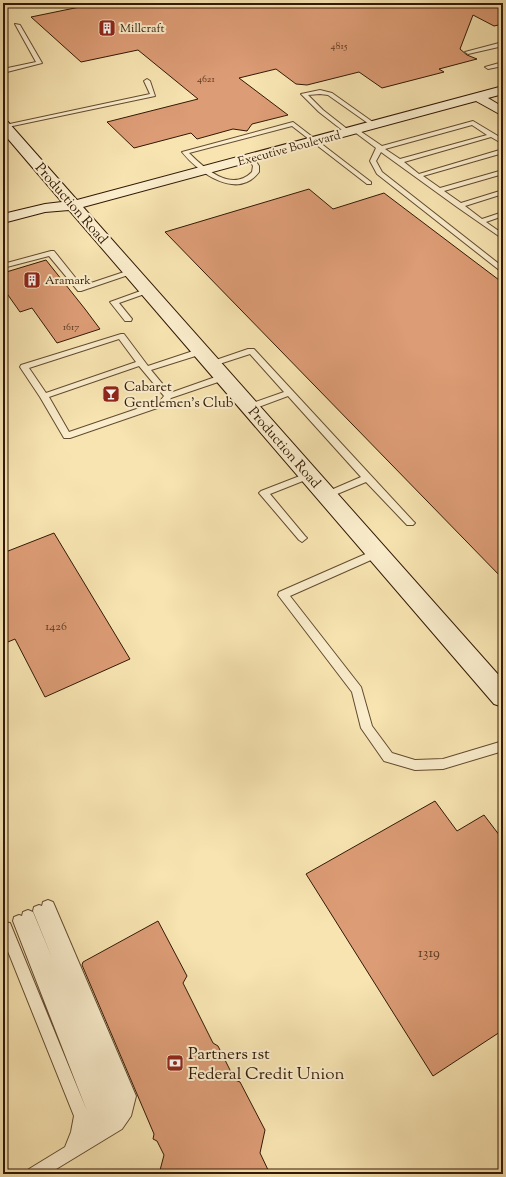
<svg xmlns="http://www.w3.org/2000/svg" width="506" height="1177" viewBox="0 0 506 1177" font-family="'Sorts Mill Goudy',serif">
<rect width="100%" height="100%" fill="#f7e4b1"/>
<filter id="stains"><feTurbulence type="fractalNoise" baseFrequency=".005" numOctaves="4"/><feColorMatrix values="0 0 0 0 .2 0 0 0 0 .09 0 0 0 0 .02 0 0 0 .5 -.17"/></filter>
<radialGradient id="worn" r=".72"><stop offset=".6" stop-color="#630" stop-opacity="0"/><stop offset="1" stop-color="#630" stop-opacity=".3"/></radialGradient>
<g fill="#dc9c75" stroke="#321805">
<polygon points="99,3 503,3 503,24 494,26 473,15 460,49 467,55 477,59 439,69 444,72 382,88 359,72 307,85 296,84 276,69 239,78 288,115 252,124 247,131 233,129 197,139 191,133 134,148 107,122 198,99 138,50 81,62 31,17"/>
<polygon points="309,189 333,209 384,193 503,283 503,579 165,232"/>
<polygon points="46,260 85,309 100,329 57,343 32,308 20,312 3,288 3,273"/>
<polygon points="54,533 130,659 45,697 15,639 3,644 3,553"/>
<polygon points="435,801 457,831 484,815 503,840 503,1030 433,1076 306,874"/>
<polygon points="158,921 187,976 183,983 213,1043 218,1046 235,1080 240,1082 265,1130 260,1153 270,1174 159,1174 164,1155 157,1141 153,1139 154,1134 82,965 83,962"/>
</g>
<g fill="none" stroke-linecap="round" stroke-linejoin="round">
<g stroke="#634b30" stroke-width="2">
<g id="lane">
<polygon points="15,24 20,25 42,63 3,73 3,69 36,62"/>
<polygon points="503,42 503,46 468,54 465,52"/>
<polygon points="503,62 503,66 488,69 485,67"/>
<polygon points="147,79 150,81 155,96 3,128 3,126 5,125 150,94 144,81"/>
<polygon points="320,90 332,93 377,125 372,126 328,95 320,94 308,95 323,110 351,132 346,133 319,112 301,94"/>
<path d="M473,121L503,139V144L491,137L404,162L419,174L503,149V153L423,176L440,188L503,170V174L444,191L461,203L503,190V194L465,206L482,219L503,212V216L486,222L503,234V239L457,207L381,152L376,161L382,172L503,267V273L377,174L370,161L376,148L352,130L357,129L382,146ZM472,125L487,135L400,159L385,149Z"/>
<path d="M293,122L371,182V184H367L292,126L189,153C204,168 231,193 252,172L253,166L248,158L253,157L259,166V172C237,201 198,172 182,152Z"/>
<polygon points="51,251 54,251 82,286 130,270 136,270 137,272 81,291 78,291 49,256 3,268 3,264"/>
<polygon points="146,289 152,289 153,291 119,303 132,319 131,321 125,321 110,302"/>
<path d="M121,334H124L148,366L199,349H205V353L151,370L170,393L221,375H227L228,377L227,379L171,398L166,405L70,438H64L40,397L20,367L21,365ZM119,339L136,362L46,393L29,368ZM139,366L164,396L160,401L69,432L49,397Z"/>
<polygon points="248,349 254,349 413,521 415,523 413,525 407,525 366,482 330,497 324,497 322,495 324,493 361,477 288,396 253,409 247,409 246,407 247,405 284,392 250,354 213,366 209,364 210,362"/>
<polygon points="310,472 313,473 315,475 313,477 270,494 305,536 307,538 302,542 299,540 259,493 261,491"/>
<polygon points="377,549 380,550 382,553 380,556 290,596 361,687 372,726 392,753 415,760 443,759 503,741 503,751 443,769 415,770 384,761 361,728 352,692 278,595 279,592"/>
<polygon points="48,900 53,902 136,1096 131,1116 122,1129 48,1174 26,1174 29,1169 65,1147 71,1132 74,1116 3,939 3,922 10,923 87,1111 13,921 14,917 19,915 22,916 23,912 28,910 33,912 53,960 33,911 34,907 39,905 42,906 43,902"/>
</g>
</g>
<g stroke="#321805" stroke-width="2">
<polygon id="secondary" points="503,86 503,94 488,98 503,107 503,116 476,101 83,207 503,680 503,707 494,704 69,210 45,212 3,223 3,214 45,204 62,202 3,133 3,121 8,122 77,200"/>
</g>
<use href="#lane" fill="#faedcc" fill-rule="evenodd"/>
<use href="#secondary" fill="#faedcc" fill-rule="evenodd"/>
</g>
<defs>
<g id="building-square" transform="scale(0.9)"><rect x="-9" y="-9" width="18" height="18" rx="4" fill="#8f2418" stroke="#faedcc"/><path d="M-4-6H4V6H1V3H-1V6H-4ZM-2.5-4.3h1.7v1.8h-1.7ZM.8-4.3h1.7v1.8H.8ZM-2.5-1h1.7V.8h-1.7ZM.8-1h1.7V.8H.8Z" fill="#fff"/></g>
<g id="bar-square" transform="scale(0.9)"><rect x="-9" y="-9" width="18" height="18" rx="4" fill="#8f2418" stroke="#faedcc"/><path d="M-6-5H6L.8 .8V4.5H3.5V6h-7V4.5H-.8V.8Z" fill="#fff"/></g>
<g id="bank-square" transform="scale(0.9)"><rect x="-9" y="-9" width="18" height="18" rx="4" fill="#8f2418" stroke="#faedcc"/><path d="M-6-4H6V4H-6ZM0-2.3a2.3 2.3 0 1 0 0 4.6a2.3 2.3 0 1 0 0-4.6Z" fill="#fff"/></g>
</defs>
<g fill-rule="evenodd">
<use href="#building-square" x="107" y="28"/>
<use href="#building-square" x="32" y="280"/>
<use href="#bar-square" x="111" y="394"/>
<use href="#bank-square" x="175" y="1063"/>
</g>
<g text-anchor="middle" stroke-width="4" stroke-linejoin="round" paint-order="stroke">
<g font-size="10" fill="#5c3921">
<text x="339" y="49">4815</text>
<text x="206" y="82">4621</text>
<text x="71" y="330">1617</text>
</g>
<g font-size="12" fill="#321805" stroke="#faedcc" text-anchor="start">
<text x="120" y="32">Millcraft</text>
<text x="45" y="284">Aramark</text>
</g>
<g font-size="12" fill="#321805" stroke="#faedcc">
<text transform="translate(289 148) rotate(-15)" y="4">Executive Boulevard</text>
</g>
<g font-size="12" fill="#5c3921">
<text x="56" y="630">1426</text>
</g>
<g font-size="14" fill="#321805" stroke="#faedcc">
<text transform="translate(72 203) rotate(49)" y="5">Production Road</text>
<text transform="translate(285 447) rotate(49)" y="5">Production Road</text>
</g>
<g font-size="14" fill="#321805" stroke="#faedcc" text-anchor="start">
<text x="124" y="391">Cabaret<tspan x="124" dy="16">Gentlemen's Club</tspan></text>
</g>
<g font-size="14" fill="#5c3921">
<text x="429" y="957">1319</text>
</g>
<g font-size="17" fill="#321805" stroke="#faedcc" text-anchor="start">
<text x="188" y="1059">Partners 1st<tspan x="188" dy="20">Federal Credit Union</tspan></text>
</g>
</g>
<rect width="506" height="1177" fill="none" stroke="#f7e4b1" stroke-width="16"/>
<rect x="4" y="4" width="498" height="1169" fill="none" stroke="#321805" stroke-width="2"/>
<rect x="8" y="8" width="490" height="1161" fill="none" stroke="#321805"/>
<rect width="100%" height="100%" filter="url(#stains)"/>
<rect width="100%" height="100%" fill="url(#worn)"/>
</svg>
